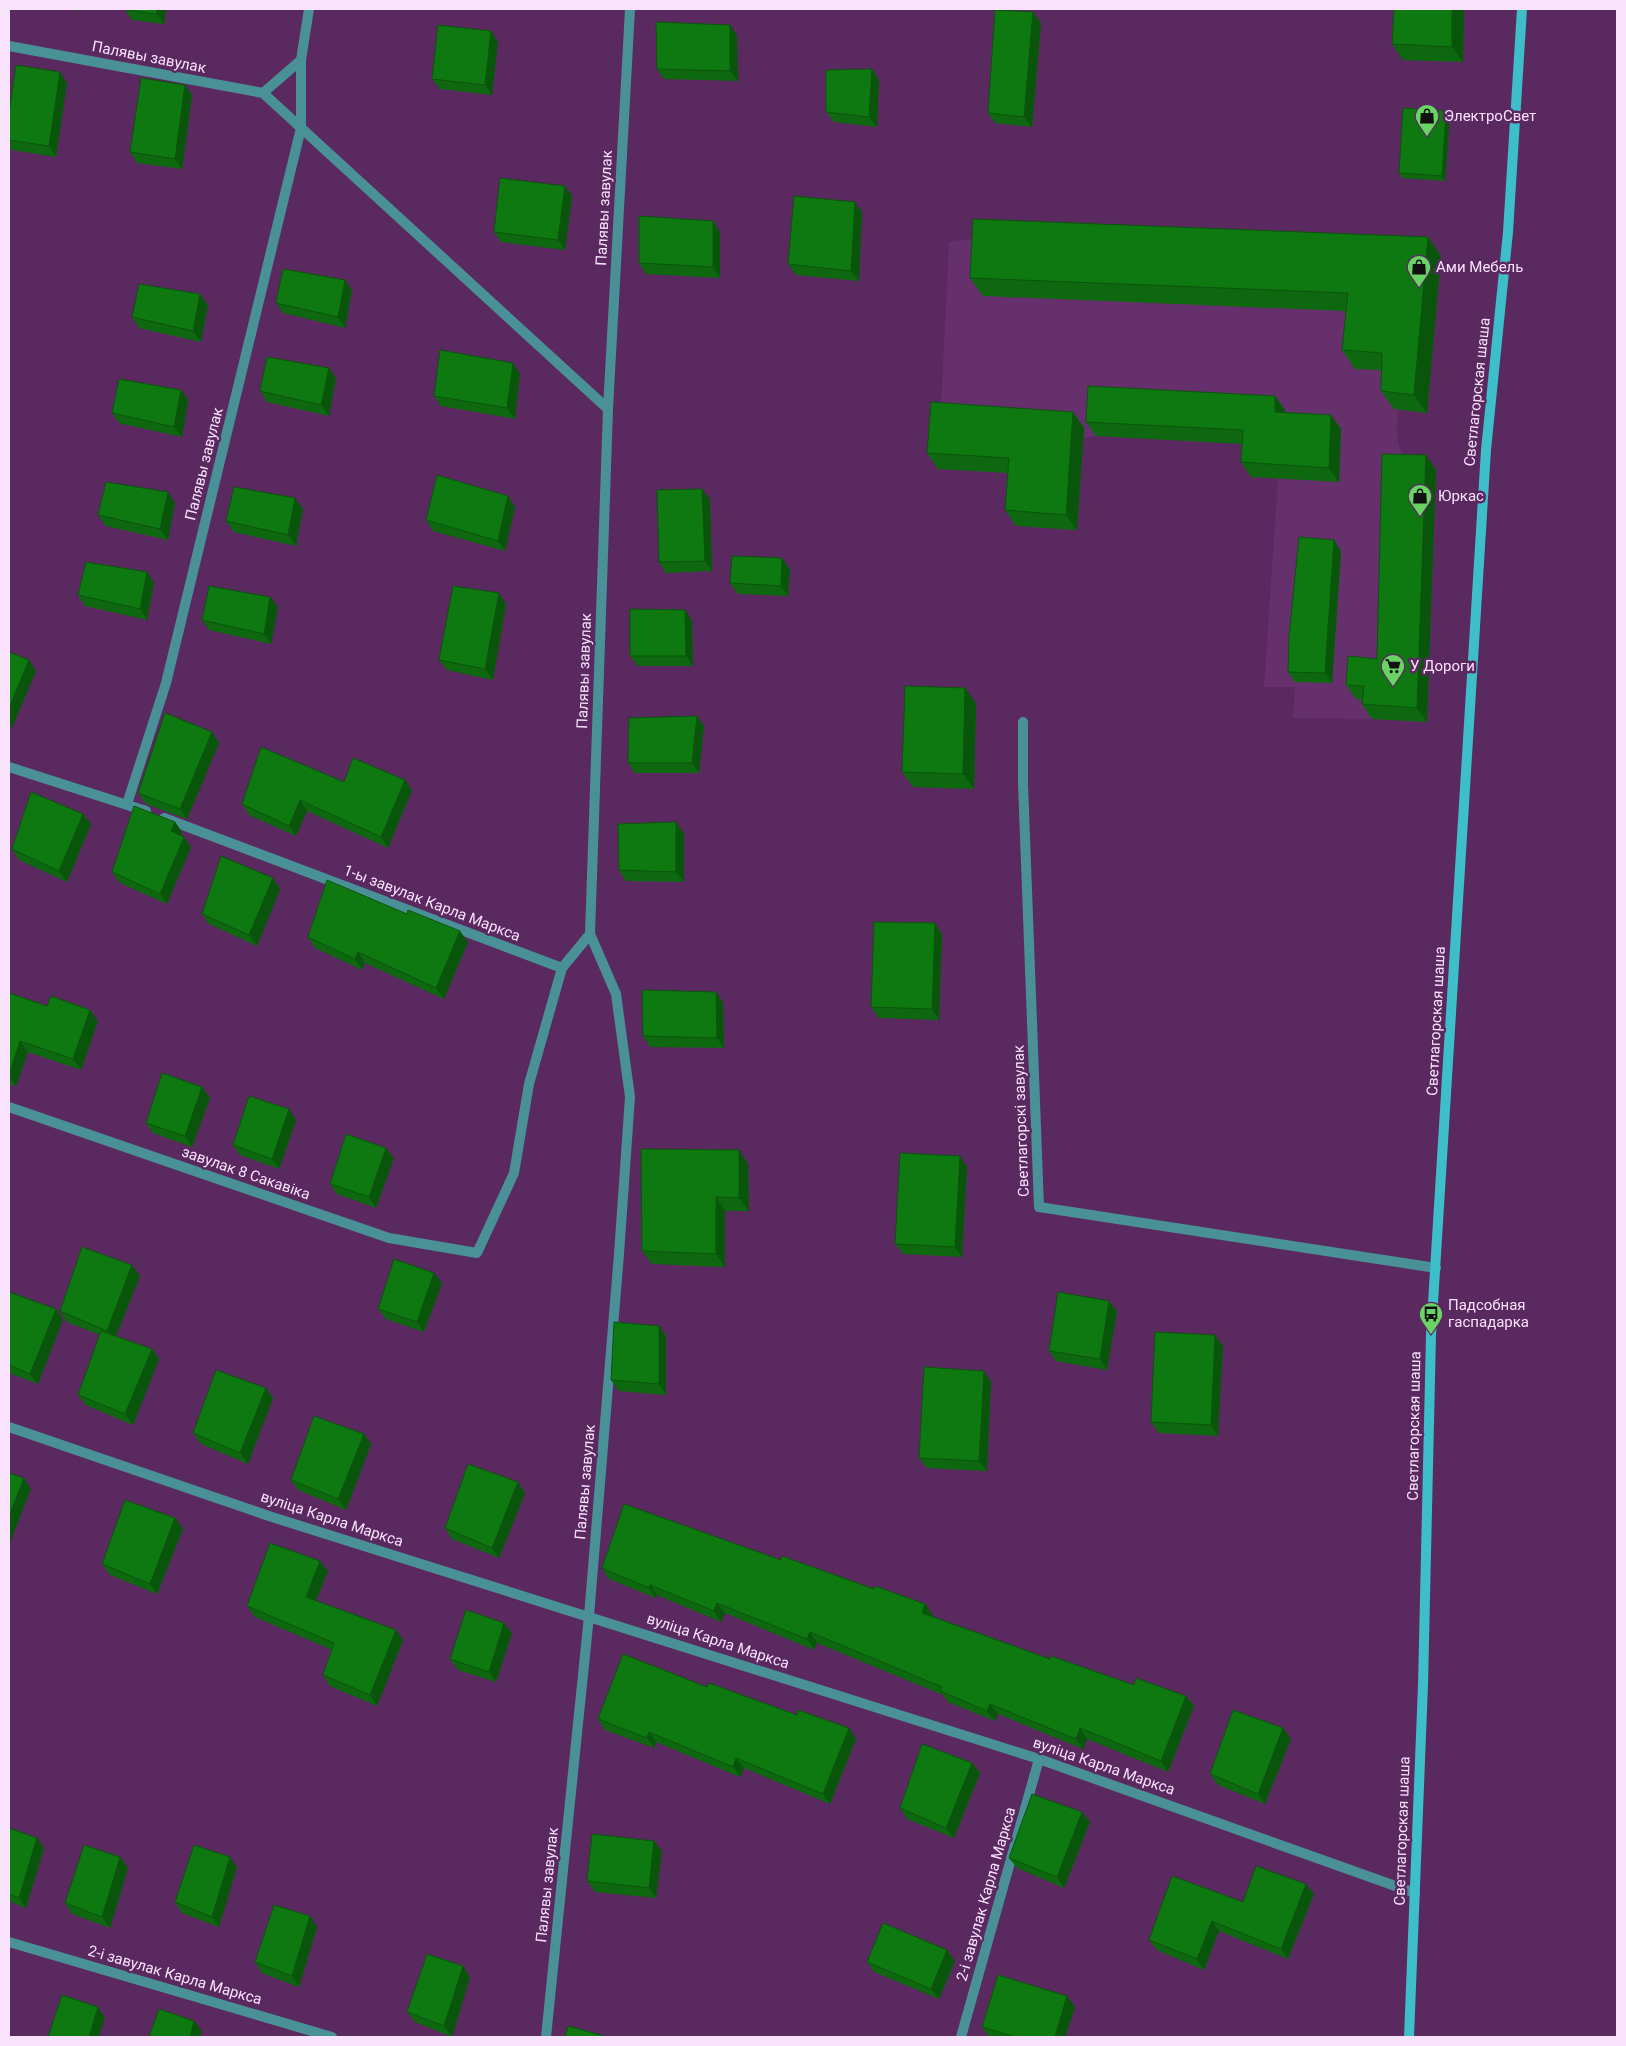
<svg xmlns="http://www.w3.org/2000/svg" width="1626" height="2046" viewBox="0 0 1626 2046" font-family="Roboto,sans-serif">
<rect width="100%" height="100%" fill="#5a2960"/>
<polygon fill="#66306d" points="986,237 1441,256 1427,413 1398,410 1397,429 1398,443 1408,469 1436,469 1427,722 1372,719 1293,718 1295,687 1264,687 1278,479 1252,444 1096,436 1083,438 1077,530 1016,526 1020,474 938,469 949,242"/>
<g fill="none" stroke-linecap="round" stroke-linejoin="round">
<g stroke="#499197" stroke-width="10">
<polyline points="9,46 263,93 608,409"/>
<polyline points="263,93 301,60 309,9"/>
<polyline points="1023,722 1023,784 1039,1207 1436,1268"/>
<polyline points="9,767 146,811"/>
<polyline points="127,804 166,683 301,128 301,60"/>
<polyline points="562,968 590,934 608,409 630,9"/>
<polyline points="9,1107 389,1238 477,1253 514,1173 529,1084 562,968 164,818"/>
<polyline points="9,1427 272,1517 1039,1759 1415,1893"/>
<polyline points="9,1942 332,2037"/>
<polyline points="546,2037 589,1616 619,1254 630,1097 616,994 590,934"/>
<polyline points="961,2037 1039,1759"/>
</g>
<polyline stroke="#3dbec8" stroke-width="10" points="1409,2037 1423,1685 1431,1335 1486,450 1508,232 1522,9"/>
</g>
<g fill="#0d680f">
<polygon points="68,9 79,9 79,11"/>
<polygon points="166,9 164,24 132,20 125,10"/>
<polygon points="1464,9 1463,62 1403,60 1392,44"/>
<polygon points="1033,12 1041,23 1032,127 995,123 988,113"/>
<polygon points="491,31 498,42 492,95 440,89 432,79"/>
<polygon points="737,35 738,81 664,79 657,69"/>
<polygon points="872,69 879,80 877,127 834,122 826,112"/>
<polygon points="67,83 56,157 12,150 9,146 9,113"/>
<polygon points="192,95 182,169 137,163 130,152"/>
<polygon points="1446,111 1450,116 1445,181 1402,178 1399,173"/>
<polygon points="572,196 565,250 501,242 494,232"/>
<polygon points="862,212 859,281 796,275 788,264"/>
<polygon points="720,232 720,278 646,274 639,263"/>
<polygon points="1428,237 1441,256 1427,413 1394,409 1381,391 1382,370 1355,369 1342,350 1346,311 983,296 970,278"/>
<polygon points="345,280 352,290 345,328 283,313 276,303"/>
<polygon points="208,305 201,342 139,328 132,317"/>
<polygon points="329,368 336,378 329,416 267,402 260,391"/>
<polygon points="520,374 515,419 441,406 434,396"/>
<polygon points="181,390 188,400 182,437 119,423 112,413"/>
<polygon points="1275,396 1285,410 1285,412 1331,415 1341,429 1339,482 1251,477 1241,462 1242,444 1096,436 1086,422"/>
<polygon points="1073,412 1084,428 1077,530 1016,526 1005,510 1008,473 938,469 927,453"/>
<polygon points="1436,469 1427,722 1372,719 1362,704 1363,700 1356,699 1346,685 1377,659"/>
<polygon points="508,496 515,507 505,551 433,531 426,520"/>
<polygon points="295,498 303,509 296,546 234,532 226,521"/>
<polygon points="710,499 712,571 666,573 659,562"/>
<polygon points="175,503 168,540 106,526 98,515"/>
<polygon points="1334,540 1341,551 1332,683 1295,682 1288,672"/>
<polygon points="790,569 788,596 738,594 730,583"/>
<polygon points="154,583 147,620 85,606 78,595"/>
<polygon points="270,597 278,607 271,644 209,630 202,620"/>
<polygon points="506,604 493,680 447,670 439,660"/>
<polygon points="685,610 692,621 693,666 638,666 630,656"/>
<polygon points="965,688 976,704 974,789 913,787 902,772"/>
<polygon points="704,726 699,773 635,773 628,763"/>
<polygon points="212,732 219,743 187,819 146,804 138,793"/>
<polygon points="405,780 412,790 388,848 307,811 296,836 249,815 242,804 344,782"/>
<polygon points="83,814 91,824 67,882 19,860 12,849"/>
<polygon points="175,822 182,832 181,835 191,847 167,904 120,883 112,872"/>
<polygon points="684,833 684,882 626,881 619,870"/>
<polygon points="280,889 257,946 209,924 202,914"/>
<polygon points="935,923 942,934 939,1020 879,1018 871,1007"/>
<polygon points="308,937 468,942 444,999 365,963 362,970 315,948"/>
<polygon points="9,993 47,1006 98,1021 81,1070 28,1052 16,1086 9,1084"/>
<polygon points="723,1002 724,1048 650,1047 643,1036"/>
<polygon points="210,1098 192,1147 153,1133 146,1123"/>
<polygon points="296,1120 279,1169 240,1155 233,1145"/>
<polygon points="394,1158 376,1208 337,1194 330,1184"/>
<polygon points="748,1164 749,1211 725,1211 725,1267 652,1264 642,1251"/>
<polygon points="967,1167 962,1257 903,1254 895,1244"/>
<polygon points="140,1276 116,1336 152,1349 159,1359 133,1425 86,1405 78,1395 100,1335 67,1322 60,1311"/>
<polygon points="442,1283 424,1332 386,1319 378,1309"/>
<polygon points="9,1292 56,1309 63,1319 38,1384 9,1373"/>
<polygon points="1117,1311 1107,1370 1056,1361 1049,1351"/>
<polygon points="659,1326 666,1336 666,1395 619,1391 611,1380"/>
<polygon points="1223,1346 1218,1436 1159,1433 1151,1422"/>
<polygon points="991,1381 987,1471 927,1468 919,1458"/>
<polygon points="266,1388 273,1398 248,1464 201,1444 193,1433"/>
<polygon points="364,1434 371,1444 346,1510 298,1490 291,1480"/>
<polygon points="525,1493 499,1558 452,1539 445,1528"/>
<polygon points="175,1518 183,1529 157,1594 110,1575 102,1564"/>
<polygon points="781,1560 925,1604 933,1615 932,1616 1050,1659 1134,1685 1186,1696 1194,1706 1168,1772 1087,1739 1083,1749 998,1714 995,1721 948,1702 943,1695 817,1643 814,1650 725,1613 721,1622 657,1595 656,1598 609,1579 602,1568"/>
<polygon points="328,1571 316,1601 396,1630 403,1640 377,1706 330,1686 323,1675 332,1650 255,1617 247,1606"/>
<polygon points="512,1633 496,1682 458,1670 450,1659"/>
<polygon points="707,1687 797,1715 849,1728 856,1739 830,1804 744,1768 740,1777 656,1742 654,1748 605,1730 598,1719"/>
<polygon points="1291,1739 1265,1804 1218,1785 1210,1774"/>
<polygon points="972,1763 980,1773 954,1838 907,1819 900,1808"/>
<polygon points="1082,1812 1090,1822 1064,1888 1017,1868 1009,1858"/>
<polygon points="9,1828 44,1848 26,1908 9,1901"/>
<polygon points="654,1841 662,1851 656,1898 595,1892 587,1881"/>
<polygon points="120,1857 128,1868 110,1928 72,1914 65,1903"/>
<polygon points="237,1867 219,1927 182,1913 175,1902"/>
<polygon points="1314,1894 1288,1959 1219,1931 1204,1970 1157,1950 1149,1940 1243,1902"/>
<polygon points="317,1927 299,1987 262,1973 255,1962"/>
<polygon points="955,1961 939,1999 874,1972 867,1962"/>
<polygon points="470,1977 452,2037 415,2022 407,2012"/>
<polygon points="1075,2007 1065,2037 989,2037 982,2027"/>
</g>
<g fill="#0a550c">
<polygon points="157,9 166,9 164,24 157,14"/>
<polygon points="1452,9 1464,9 1463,62 1452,47"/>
<polygon points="1033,12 1041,23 1032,127 1024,117"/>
<polygon points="730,25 737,35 738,81 730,71"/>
<polygon points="491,31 498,42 492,95 485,85"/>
<polygon points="872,69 879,80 877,127 869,117"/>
<polygon points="60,72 67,83 56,157 49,146"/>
<polygon points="185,85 192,95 182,169 175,159"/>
<polygon points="1446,111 1450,116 1445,181 1442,176"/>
<polygon points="565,186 572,196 565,250 558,240"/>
<polygon points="855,202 862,212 859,281 851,271"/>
<polygon points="713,221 720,232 720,278 713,267"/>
<polygon points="1428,237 1441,256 1427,413 1414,395"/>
<polygon points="345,280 352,290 345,328 338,317"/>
<polygon points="200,294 208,305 201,342 193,331"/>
<polygon points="513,363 520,374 515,419 507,408"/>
<polygon points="329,368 336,378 329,416 321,405"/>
<polygon points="181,390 188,400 182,437 174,427"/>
<polygon points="1275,396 1285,410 1285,426 1275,412"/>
<polygon points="1073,412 1084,428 1077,530 1066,515"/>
<polygon points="1331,415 1341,429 1339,482 1329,468"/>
<polygon points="1426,455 1436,469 1427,722 1417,708"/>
<polygon points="702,489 710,499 712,571 705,561"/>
<polygon points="168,492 175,503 168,540 160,529"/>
<polygon points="508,496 515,507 505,551 498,541"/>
<polygon points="295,498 303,509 296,546 288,535"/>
<polygon points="1334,540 1341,551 1332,683 1325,673"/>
<polygon points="782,558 790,569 788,596 781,586"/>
<polygon points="147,572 154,583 147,620 140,609"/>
<polygon points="499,593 506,604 493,680 485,669"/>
<polygon points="270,597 278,607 271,644 264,634"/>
<polygon points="685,610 692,621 693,666 686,656"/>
<polygon points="29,660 36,671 12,728 9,723 9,708"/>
<polygon points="965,688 976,704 974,789 963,774"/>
<polygon points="697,716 704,726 699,773 692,763"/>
<polygon points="212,732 219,743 187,819 180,809"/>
<polygon points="405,780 412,790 388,848 381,837"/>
<polygon points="300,800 307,811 296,836 289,826"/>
<polygon points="83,814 91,824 67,882 59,871"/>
<polygon points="175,822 182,832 178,842 171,831"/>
<polygon points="676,822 684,833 684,882 676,872"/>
<polygon points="184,837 191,847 167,904 160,894"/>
<polygon points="273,878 280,889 257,946 249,935"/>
<polygon points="935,923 942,934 939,1020 932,1009"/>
<polygon points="460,931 468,942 444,999 436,988"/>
<polygon points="358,952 365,963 362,970 355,959"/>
<polygon points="716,992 723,1002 724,1048 717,1038"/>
<polygon points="90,1010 98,1021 81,1070 73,1059"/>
<polygon points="20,1041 28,1052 16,1086 9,1076 9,1075"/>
<polygon points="202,1087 210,1098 192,1147 185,1136"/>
<polygon points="289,1109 296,1120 279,1169 272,1159"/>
<polygon points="386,1148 394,1158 376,1208 369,1197"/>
<polygon points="739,1150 748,1164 749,1211 739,1198"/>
<polygon points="960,1156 967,1167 962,1257 955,1247"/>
<polygon points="716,1197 725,1211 725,1267 716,1254"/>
<polygon points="132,1265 140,1276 114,1341 107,1331"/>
<polygon points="434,1273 442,1283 424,1332 417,1322"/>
<polygon points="1109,1301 1117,1311 1107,1370 1100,1359"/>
<polygon points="56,1309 63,1319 38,1384 30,1374"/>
<polygon points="659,1326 666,1336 666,1395 659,1384"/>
<polygon points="1215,1335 1223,1346 1218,1436 1211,1425"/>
<polygon points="152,1349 159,1359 133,1425 125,1414"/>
<polygon points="984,1371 991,1381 987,1471 979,1461"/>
<polygon points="266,1388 273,1398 248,1464 240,1453"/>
<polygon points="364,1434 371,1444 346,1510 338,1499"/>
<polygon points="24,1478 31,1489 9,1545 9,1516"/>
<polygon points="518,1482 525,1493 499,1558 492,1548"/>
<polygon points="175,1518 183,1529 157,1594 150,1584"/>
<polygon points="320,1561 328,1571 313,1608 306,1597"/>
<polygon points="650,1585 657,1595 656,1598 649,1588"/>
<polygon points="717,1603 725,1613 721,1622 714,1611"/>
<polygon points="925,1604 933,1615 929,1623 922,1613"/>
<polygon points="504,1623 512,1633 496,1682 489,1672"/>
<polygon points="396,1630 403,1640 377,1706 370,1695"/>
<polygon points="810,1632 817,1643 814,1650 807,1639"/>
<polygon points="1186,1696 1194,1706 1168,1772 1161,1761"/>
<polygon points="990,1704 998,1714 995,1721 987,1711"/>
<polygon points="849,1728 856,1739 830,1804 823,1794"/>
<polygon points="1080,1728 1087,1739 1083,1749 1076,1739"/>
<polygon points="1283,1728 1291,1739 1265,1804 1258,1794"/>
<polygon points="649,1732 656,1742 654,1748 647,1738"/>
<polygon points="736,1758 744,1768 740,1777 733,1767"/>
<polygon points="972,1763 980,1773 954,1838 946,1828"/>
<polygon points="1082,1812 1090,1822 1064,1888 1057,1877"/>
<polygon points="37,1838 44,1848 26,1908 19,1898"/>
<polygon points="654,1841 662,1851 656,1898 649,1888"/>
<polygon points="120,1857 128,1868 110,1928 102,1917"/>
<polygon points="230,1857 237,1867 219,1927 212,1917"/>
<polygon points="1306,1884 1314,1894 1288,1959 1281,1949"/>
<polygon points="310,1916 317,1927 299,1987 292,1976"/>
<polygon points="1212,1921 1219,1931 1204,1970 1197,1959"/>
<polygon points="947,1950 955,1961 939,1999 931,1989"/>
<polygon points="463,1966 470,1977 452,2037 444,2026"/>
<polygon points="1067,1996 1075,2007 1065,2037 1055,2037"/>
<polygon points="98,2007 105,2018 99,2037 89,2037"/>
<polygon points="194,2021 202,2031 200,2037 190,2037"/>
</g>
<g fill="#0f7911" stroke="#0a550c">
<polygon points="125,9 157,9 157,14 125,10"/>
<polygon points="1394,9 1452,9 1452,47 1392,44"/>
<polygon points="995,10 1033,12 1024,117 988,113"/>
<polygon points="656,22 730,25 730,71 657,69"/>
<polygon points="438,25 491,31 485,85 432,79"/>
<polygon points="16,65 60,72 49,146 9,140 9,113"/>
<polygon points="872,69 869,117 826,112 826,70"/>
<polygon points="141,78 185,85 175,159 130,152"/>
<polygon points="1403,108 1446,111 1442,176 1399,173"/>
<polygon points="500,178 565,186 558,240 494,232"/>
<polygon points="794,196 855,202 851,271 788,264"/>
<polygon points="639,216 713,221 713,267 639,263"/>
<polygon points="973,219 1428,237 1414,395 1381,391 1382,353 1342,350 1348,293 970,278"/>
<polygon points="283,269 345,280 338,317 276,303"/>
<polygon points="139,284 200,294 193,331 132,317"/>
<polygon points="440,350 513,363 507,408 434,396"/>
<polygon points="267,357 329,368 321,405 260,391"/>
<polygon points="119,379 181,390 174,427 112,413"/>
<polygon points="1088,386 1275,396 1275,412 1331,415 1329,468 1241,462 1243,430 1086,422"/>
<polygon points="931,402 1073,412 1066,515 1005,510 1009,458 927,453"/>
<polygon points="1382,454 1426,455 1417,708 1362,704 1364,686 1346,685 1348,656 1377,659"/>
<polygon points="437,475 508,496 498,541 426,520"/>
<polygon points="106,482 168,492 160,529 98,515"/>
<polygon points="234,487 295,498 288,535 226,521"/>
<polygon points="702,489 705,561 659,562 657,490"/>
<polygon points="1299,537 1334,540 1325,673 1288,672 1289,637"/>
<polygon points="732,556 782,558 781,586 730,583"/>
<polygon points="86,562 147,572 140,609 78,595"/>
<polygon points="209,586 270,597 264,634 202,620"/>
<polygon points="453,586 499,593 485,669 439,660"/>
<polygon points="630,609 685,610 686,656 630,656"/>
<polygon points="9,652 29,660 9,708"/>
<polygon points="905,686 965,688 963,774 902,772"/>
<polygon points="165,713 212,732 180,809 138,793"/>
<polygon points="697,716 692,763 628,763 629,718"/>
<polygon points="261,747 344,782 353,758 405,780 381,837 300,800 289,826 242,804"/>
<polygon points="31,792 83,814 59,871 12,849"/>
<polygon points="134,806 175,822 171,831 184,837 160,894 112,872"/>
<polygon points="676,822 676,872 619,870 618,824"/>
<polygon points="221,856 273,878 249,935 202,914"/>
<polygon points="327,880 407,914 408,910 460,931 436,988 358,952 355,959 308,937"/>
<polygon points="874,922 935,923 932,1009 871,1007"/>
<polygon points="642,990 716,992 717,1038 643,1036"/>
<polygon points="9,993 47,1006 51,996 90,1010 73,1059 20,1041 9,1075"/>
<polygon points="162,1073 202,1087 185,1136 146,1123"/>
<polygon points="249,1096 289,1109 272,1159 233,1145"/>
<polygon points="346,1134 386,1148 369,1197 330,1184"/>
<polygon points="641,1149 739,1150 739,1198 716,1197 716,1254 642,1251"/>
<polygon points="900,1153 960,1156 955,1247 895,1244"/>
<polygon points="82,1247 132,1265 107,1331 60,1311"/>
<polygon points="394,1259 434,1273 417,1322 378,1309"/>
<polygon points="9,1292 56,1309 30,1374 9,1365"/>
<polygon points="1058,1292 1109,1301 1100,1359 1049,1351"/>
<polygon points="614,1322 659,1326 659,1384 611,1380"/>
<polygon points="101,1331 152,1349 125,1414 78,1395"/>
<polygon points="1155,1332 1215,1335 1211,1425 1151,1422"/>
<polygon points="924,1367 984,1371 979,1461 919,1458"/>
<polygon points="216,1370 266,1388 240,1453 193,1433"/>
<polygon points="314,1416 364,1434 338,1499 291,1480"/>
<polygon points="468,1464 518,1482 492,1548 445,1528"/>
<polygon points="9,1473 24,1478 9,1516"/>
<polygon points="125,1500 175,1518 150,1584 102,1564"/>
<polygon points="624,1504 781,1560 782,1556 874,1589 875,1586 925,1604 922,1613 1050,1659 1051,1656 1134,1685 1136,1678 1186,1696 1161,1761 1080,1728 1076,1739 990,1704 987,1711 940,1691 942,1687 810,1632 807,1639 717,1603 714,1611 650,1585 649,1588 602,1568"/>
<polygon points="270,1543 320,1561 306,1597 396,1630 370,1695 323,1675 334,1643 247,1606"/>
<polygon points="466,1610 504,1623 489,1672 450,1659"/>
<polygon points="623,1654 707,1687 709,1683 797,1715 798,1710 849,1728 823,1794 736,1758 733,1767 649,1732 647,1738 598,1719"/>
<polygon points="1233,1710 1283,1728 1258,1794 1210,1774"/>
<polygon points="922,1744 972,1763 946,1828 900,1808"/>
<polygon points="1032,1794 1082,1812 1057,1877 1009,1858"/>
<polygon points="9,1828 37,1838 19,1898 9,1894"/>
<polygon points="592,1834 654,1841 649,1888 587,1881"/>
<polygon points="84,1845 120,1857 102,1917 65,1903"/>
<polygon points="194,1845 230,1857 212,1917 175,1902"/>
<polygon points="1256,1866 1306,1884 1281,1949 1212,1921 1197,1959 1149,1940 1172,1876 1243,1902"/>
<polygon points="274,1905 310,1916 292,1976 255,1962"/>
<polygon points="883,1923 947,1950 931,1989 867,1962"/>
<polygon points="427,1954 463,1966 444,2026 407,2012"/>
<polygon points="998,1975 1067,1996 1055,2037 1015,2037 982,2027"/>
<polygon points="62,1995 98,2007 89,2037 48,2037"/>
<polygon points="159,2009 194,2021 190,2037 149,2037"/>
<polygon points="568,2026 608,2037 565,2037"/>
</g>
<defs>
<g id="shop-pin" transform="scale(1.25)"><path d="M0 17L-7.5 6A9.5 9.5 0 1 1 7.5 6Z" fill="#69d464" stroke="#5a2960"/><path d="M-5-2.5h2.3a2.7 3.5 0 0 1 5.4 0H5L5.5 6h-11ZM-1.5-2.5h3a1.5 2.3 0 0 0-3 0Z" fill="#111"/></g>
<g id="supermarket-pin" transform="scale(1.25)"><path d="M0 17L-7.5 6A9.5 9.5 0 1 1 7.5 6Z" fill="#69d464" stroke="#5a2960"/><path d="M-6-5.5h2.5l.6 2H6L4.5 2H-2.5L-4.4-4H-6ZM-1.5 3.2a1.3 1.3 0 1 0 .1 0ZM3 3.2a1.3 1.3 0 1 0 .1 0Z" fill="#111"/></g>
<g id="bus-pin" transform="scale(1.25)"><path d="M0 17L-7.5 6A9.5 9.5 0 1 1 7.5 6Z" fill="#69d464" stroke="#5a2960"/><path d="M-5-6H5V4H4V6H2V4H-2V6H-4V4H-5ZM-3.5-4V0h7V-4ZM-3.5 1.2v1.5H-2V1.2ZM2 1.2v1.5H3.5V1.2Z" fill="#111"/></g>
</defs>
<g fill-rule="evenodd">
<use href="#shop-pin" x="1427" y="116"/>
<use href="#shop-pin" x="1419" y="267"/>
<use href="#shop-pin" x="1420" y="496"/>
<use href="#supermarket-pin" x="1393" y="666"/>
<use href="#bus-pin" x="1431" y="1314"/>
</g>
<g text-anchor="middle" stroke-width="5" stroke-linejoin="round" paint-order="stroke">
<g font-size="15" fill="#f9e2fc" stroke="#5a2960">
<text transform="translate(149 57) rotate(11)" y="5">Палявы завулак</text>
<text transform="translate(604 208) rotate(-87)" y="5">Палявы завулак</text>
<text transform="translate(1477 392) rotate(-84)" y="5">Светлагорская шаша</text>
<text transform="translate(204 464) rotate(-76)" y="5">Палявы завулак</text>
<text transform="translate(584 671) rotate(-88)" y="5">Палявы завулак</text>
<text transform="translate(432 903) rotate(21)" y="5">1-ы завулак Карла Маркса</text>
<text transform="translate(1436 1021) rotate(-87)" y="5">Светлагорская шаша</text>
<text transform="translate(1021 1121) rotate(-92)" y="5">Светлагорскі завулак</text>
<text transform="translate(246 1173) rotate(19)" y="5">завулак 8 Сакавіка</text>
<text transform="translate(1414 1426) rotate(-89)" y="5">Светлагорская шаша</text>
<text transform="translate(585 1482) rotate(-85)" y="5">Палявы завулак</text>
<text transform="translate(332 1519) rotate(18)" y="5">вуліца Карла Маркса</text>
<text transform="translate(718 1641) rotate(18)" y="5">вуліца Карла Маркса</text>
<text transform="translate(1104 1766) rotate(19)" y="5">вуліца Карла Маркса</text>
<text transform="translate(1402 1831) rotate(-88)" y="5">Светлагорская шаша</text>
<text transform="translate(547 1885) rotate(-84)" y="5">Палявы завулак</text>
<text transform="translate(986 1894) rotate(-74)" y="5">2-і завулак Карла Маркса</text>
<text transform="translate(175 1975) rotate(16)" y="5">2-і завулак Карла Маркса</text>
</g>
<g font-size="15" fill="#f9e2fc" stroke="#5a2960" text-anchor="start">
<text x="1444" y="121">ЭлектроСвет</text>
<text x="1436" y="272">Ами Мебель</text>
<text x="1438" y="501">Юркас</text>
<text x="1410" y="671">У Дороги</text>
<text x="1448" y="1310">Падсобная<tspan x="1448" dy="17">гаспадарка</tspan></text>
</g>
</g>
<rect width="1626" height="2046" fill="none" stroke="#f9e2fc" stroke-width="20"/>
</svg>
